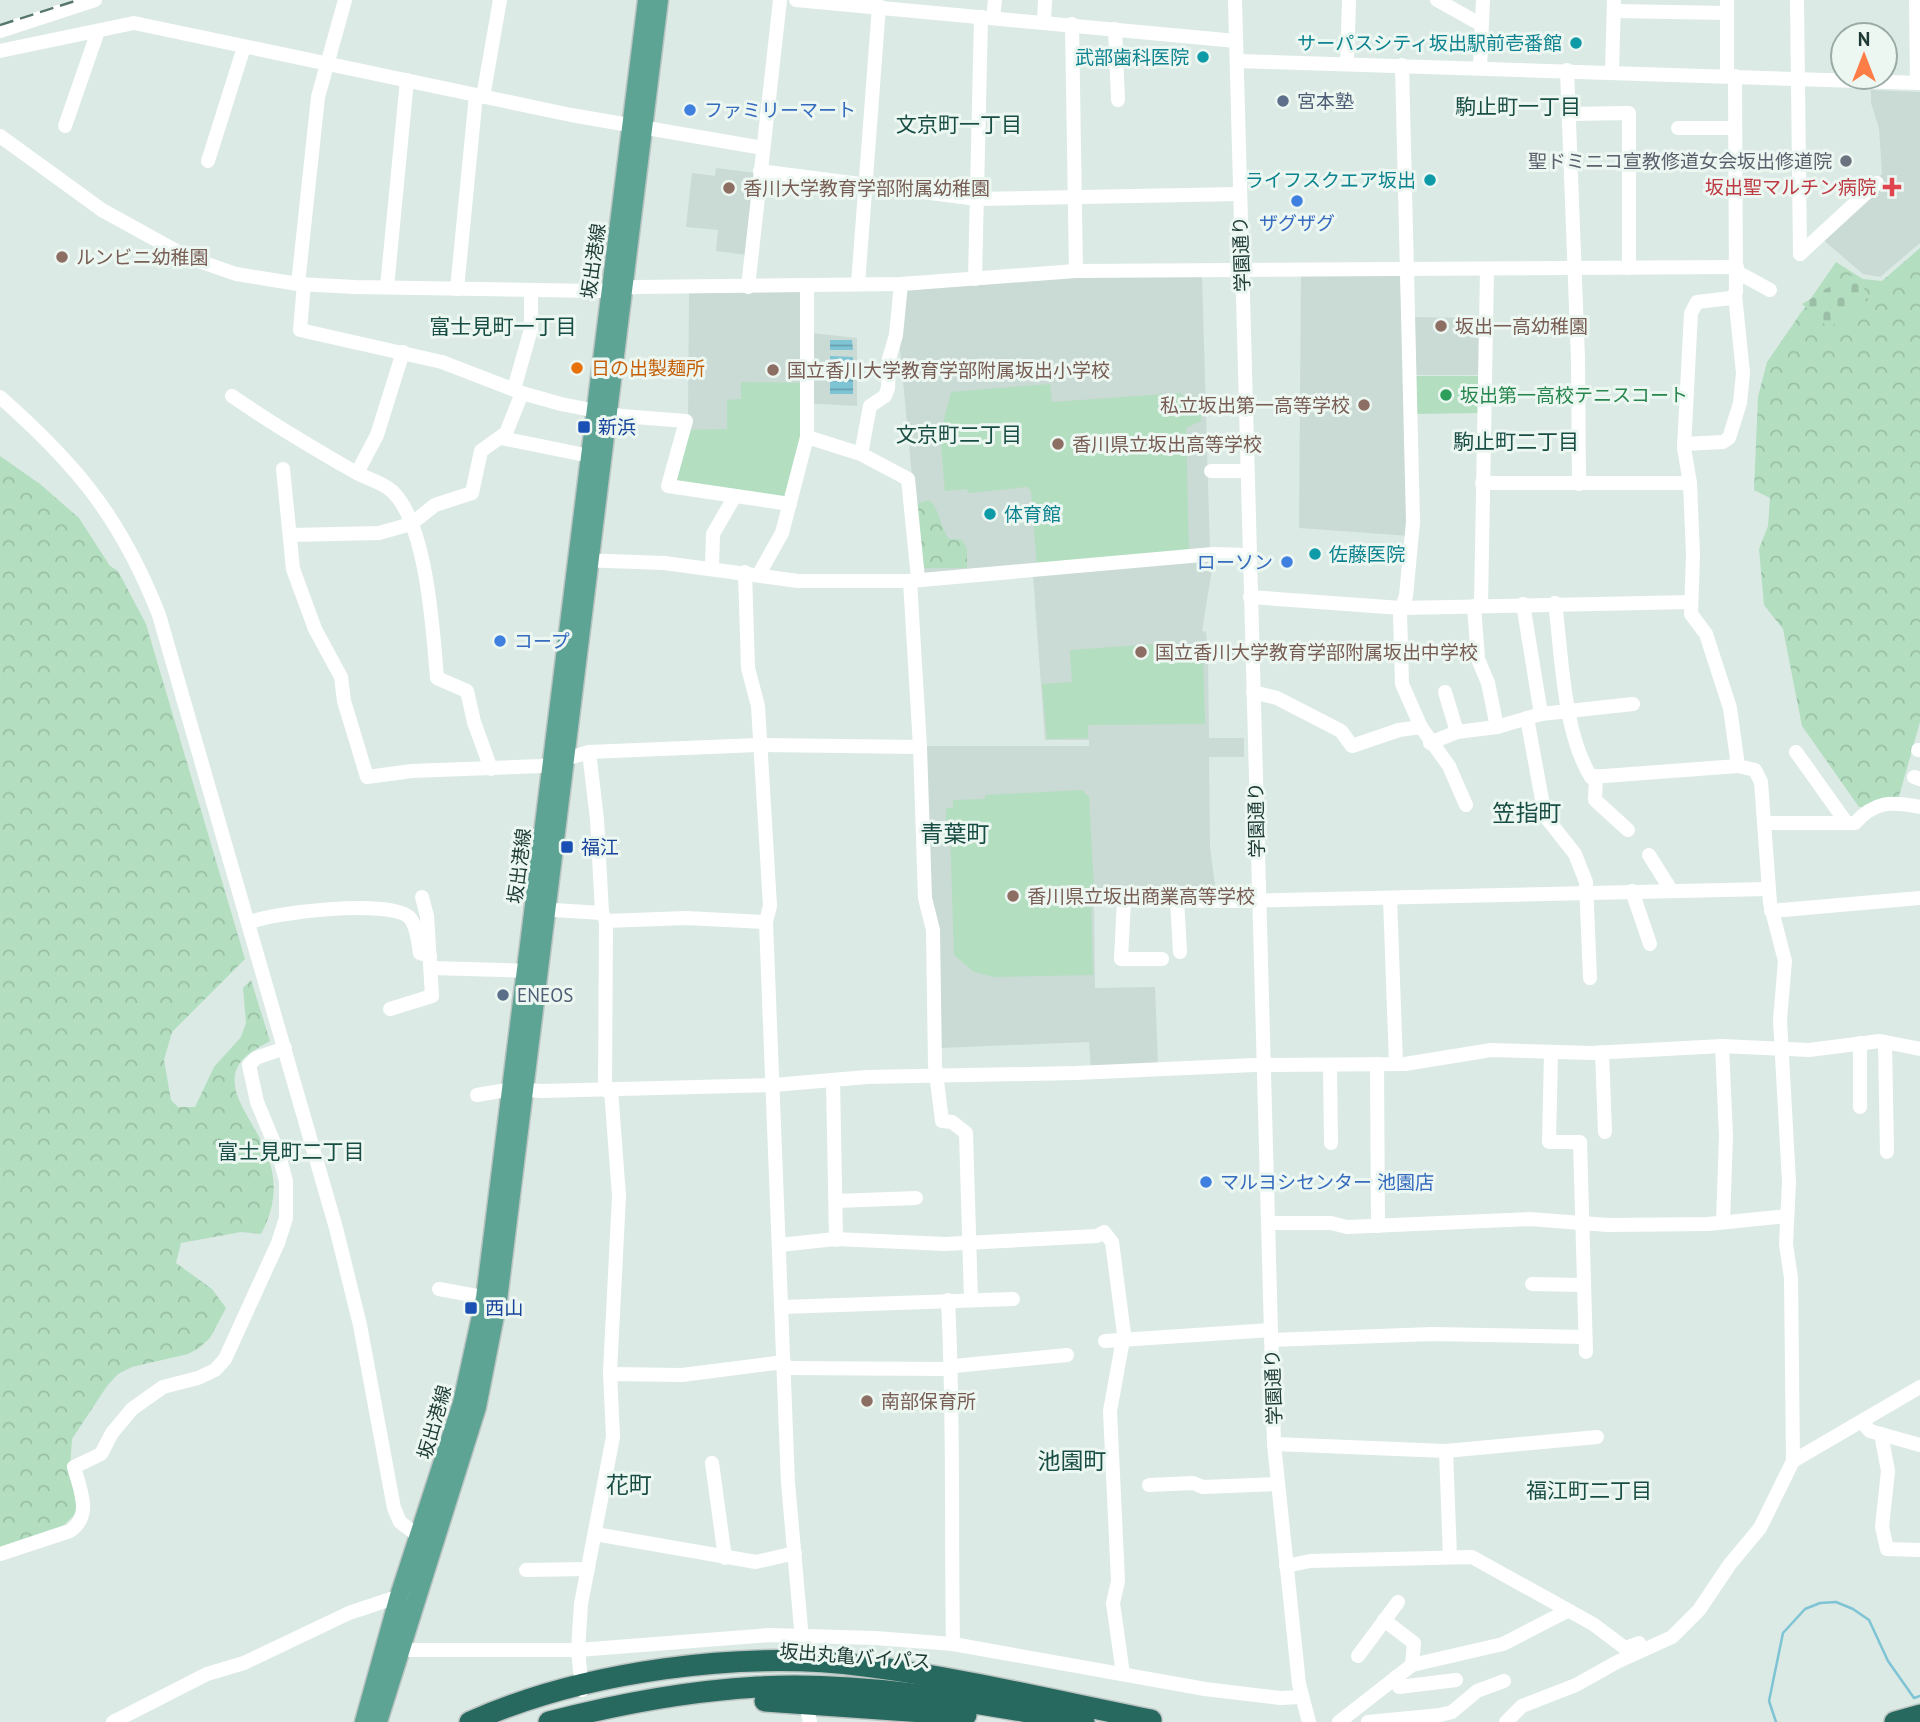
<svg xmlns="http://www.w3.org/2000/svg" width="1920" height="1722" viewBox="0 0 1920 1722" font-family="'PT Sans','Noto Sans JP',sans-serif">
<defs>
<pattern id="forest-crowns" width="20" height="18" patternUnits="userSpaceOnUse" patternTransform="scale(1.75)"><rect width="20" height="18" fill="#b3dec0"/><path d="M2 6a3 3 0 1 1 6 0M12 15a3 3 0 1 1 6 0" fill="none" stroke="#9abfa6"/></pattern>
<pattern id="cemetery-stones" width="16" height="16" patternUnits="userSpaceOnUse" patternTransform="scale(1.75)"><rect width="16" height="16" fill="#b3dec0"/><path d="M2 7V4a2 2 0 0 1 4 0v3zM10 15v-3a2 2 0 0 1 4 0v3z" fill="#9abfa6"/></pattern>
<pattern id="water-rules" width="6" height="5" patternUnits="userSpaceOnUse" patternTransform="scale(1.75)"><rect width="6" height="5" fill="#7ec4d5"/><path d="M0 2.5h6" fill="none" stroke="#67a0ae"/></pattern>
</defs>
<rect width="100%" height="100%" fill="#dceae5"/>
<g fill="#cadad4">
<polygon points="1871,90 1920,92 1920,243 1880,277 1863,274 1821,238 1872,181 1882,174 1879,128 1871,103"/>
<polygon points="716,168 757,173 747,255 716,251 718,230 686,227 692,173 715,176"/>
<polygon points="1301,273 1400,273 1410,536 1299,528"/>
<polygon points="1202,275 1210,551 976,572 921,573 899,338 904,290 1078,276"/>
<polygon points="801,291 803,332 857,338 857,406 804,403 674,484 688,419 689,293"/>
<polygon points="1411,317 1481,318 1481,375 1412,375"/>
<polygon points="1214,557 1202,631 1206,632 1207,641 1243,647 1243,657 1208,658 1209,738 1244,738 1244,757 1209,757 1210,847 1216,894 1099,895 1094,899 1095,988 1155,987 1158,1064 1091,1069 1089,1042 940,1048 928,897 924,746 1089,746 1089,740 1045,740 1033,575"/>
</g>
<g fill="url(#forest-crowns)">
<polygon points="1920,248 1920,722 1896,807 1859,807 1802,726 1783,629 1764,605 1759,549 1768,526 1770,498 1754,490 1758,397 1767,362 1836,262 1863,279 1882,281"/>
<path d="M0,456L40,484L79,518L110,566L118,571L146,624L245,959L172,1032L164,1060L171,1100L178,1107H195L214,1067L241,1037L246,1023L243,988L251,980L270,1041C258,1048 243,1055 237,1068C219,1111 305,1152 261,1234L241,1232L181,1243L176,1263L212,1289L226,1308L210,1338L199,1348L188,1354L132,1367L118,1374L107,1386L72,1439L70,1468L77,1512L64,1525L0,1547Z"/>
<path d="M929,500C941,510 939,526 949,539L962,540L967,549V568H922L916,504Z"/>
</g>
<polygon fill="url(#cemetery-stones)" points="1850,275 1864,288 1868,300 1829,328 1802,304"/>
<g fill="#b3dec0">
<polygon points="1412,376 1480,376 1480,413 1412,414"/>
<polygon points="741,382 803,383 803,438 788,499 674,484 685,430 727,429 727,400 741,399"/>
<polygon points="1050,384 1052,402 1180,393 1201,412 1201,421 1186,428 1189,553 1037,567 1031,491 1027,487 968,493 967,489 945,491 940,436 951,392"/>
<polygon points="1168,643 1203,655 1205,724 1088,725 1088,738 1047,739 1042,684 1072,682 1070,650"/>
<polygon points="1082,790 1089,797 1094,891 1091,898 1093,975 994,977 974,972 954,955 950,830 946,828 946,808 953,808 953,800 985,799 985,795"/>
</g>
<g fill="url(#water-rules)">
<polygon points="830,340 852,340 853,350 830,350"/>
<polygon points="830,356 853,357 853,394 830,394"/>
</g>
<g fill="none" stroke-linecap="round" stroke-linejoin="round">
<polyline stroke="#7ec4d5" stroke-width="2.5" points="1776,1722 1769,1701 1783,1633 1805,1609 1820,1603 1836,1602 1853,1609 1869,1620 1888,1661 1914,1698 1920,1696"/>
<g stroke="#bbc4c2" stroke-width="21">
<g id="major">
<polyline points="364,1722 399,1596 462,1403 485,1298 647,0"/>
<polyline points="378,1722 477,1407 498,1300 659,0"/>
</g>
</g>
<g stroke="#bbc4c2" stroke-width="24">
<g id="highway">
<polyline points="765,1701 966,1715"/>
<path d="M470,1722C584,1671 742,1650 865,1666C961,1678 1056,1701 1151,1720"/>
<path d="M549,1722C618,1704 687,1691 758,1687C867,1681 977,1703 1084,1722"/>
<polyline points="1895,1722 1920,1715"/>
</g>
</g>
<g stroke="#fff" stroke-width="14">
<polyline points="796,0 1236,41"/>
<polyline points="1235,0 1274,1444 1299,1684 1309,1722"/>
<polyline points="1437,0 1480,24"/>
<polyline points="1727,0 1727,76"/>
<polyline points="1797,0 1800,254"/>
<polyline points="1916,0 1917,83"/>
<polyline points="1614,11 1727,13"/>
<polyline points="993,18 995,0"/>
<polyline points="1044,21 1045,0"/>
<polyline points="1072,24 1076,271"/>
<polyline points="1115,29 1118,100"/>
<polyline points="0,31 95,0"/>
<polyline points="0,51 134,23 571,115 763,148"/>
<polyline points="1237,61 1920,83"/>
<polyline points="1347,63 1349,0"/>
<polyline points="1402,65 1413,522 1406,596 1400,612 1402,684 1421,727 1449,766 1466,805"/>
<polyline points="1480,67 1483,0"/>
<polyline points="1567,70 1578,359 1579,484"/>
<polyline points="1612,71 1614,0"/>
<polyline points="1735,76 1736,292 1731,298 1697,302 1691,313 1684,448 1690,483 1693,554 1691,614 1706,634 1730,708 1738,766 1755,770 1761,782 1770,903 1785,961 1780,1020 1789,1182 1786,1244 1791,1278 1793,1461"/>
<polyline points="483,97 500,0"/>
<polyline points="1568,114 1629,113 1629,268"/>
<polyline points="65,126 98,31"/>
<polyline points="1678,128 1735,128"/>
<polyline points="0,136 102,210 187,257 236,274 298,284 355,287 597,291 636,287 901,284 1076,271 1737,267"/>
<polyline points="208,161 244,47"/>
<polyline points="760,171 977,199 1240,194"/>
<polyline points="1800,254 1877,183"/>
<polyline points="1737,272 1770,290"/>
<polyline points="975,279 981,17"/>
<polyline points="298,284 318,97 345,0"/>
<polyline points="304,284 300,330 442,362 522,393 561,404 622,416 686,421 668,486 790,504"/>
<polyline points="858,284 879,6"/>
<polyline points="387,287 407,80"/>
<polyline points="748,287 780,0"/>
<polyline points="457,289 476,95"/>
<polyline points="514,389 531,329 531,290"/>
<path d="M232,396C271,423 313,448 355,472C367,479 383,482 393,492C427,526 433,631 437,678L467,691L474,722L491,769"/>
<path d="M0,397C77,465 121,518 159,615L336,1228L360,1325L394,1508L400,1522L425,1541"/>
<polyline points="807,437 861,454 908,479 918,578"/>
<polyline points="501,438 590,456"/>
<polyline points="1684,444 1723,442 1729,438 1740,403 1743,373 1735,295"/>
<polyline points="861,454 870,406 885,396 888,388 889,359 896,335 901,284"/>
<polyline points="283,469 293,569 315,629 341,677 344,701 367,777 412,771 542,766 589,752 758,745 920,747 910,581"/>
<polyline points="1211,471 1247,471"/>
<polyline points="357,473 377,435 403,352"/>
<polyline points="1482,483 1690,483"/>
<polyline points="290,535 379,533 411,524 435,505 472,493 481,451 506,433 522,393"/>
<polyline points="579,560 664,563 798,581 910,581 1213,554 1249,555"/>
<polyline points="712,567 713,534 735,496"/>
<polyline points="745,572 748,668 758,706 770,906 766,922 788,1483 803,1651"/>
<polyline points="759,574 782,533 807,437 807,286"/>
<polyline points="1250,597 1401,608 1691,602"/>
<path d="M1555,603C1562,656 1563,732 1591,777L1738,766"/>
<polyline points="1523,604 1541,714"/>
<polyline points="1481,605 1487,269"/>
<polyline points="1474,606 1478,659 1488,683 1497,727"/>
<polyline points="1253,692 1277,698 1341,731 1352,746 1399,730 1421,727"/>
<polyline points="1445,692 1457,732"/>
<polyline points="1527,718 1545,816 1575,854 1586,882 1590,978"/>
<polyline points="1430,743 1457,732 1497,727 1541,714 1633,704"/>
<polyline points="920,747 925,898 933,930 935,1065 942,1121 952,1122 966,1133 971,1300"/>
<polyline points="1918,750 1920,750"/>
<polyline points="589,752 597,819 602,913 606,921 605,1090"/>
<polyline points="1796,752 1846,822"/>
<polyline points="1596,776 1595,800 1628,830"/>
<polyline points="1914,777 1920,779"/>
<path d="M1764,823H1855C1875,801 1891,801 1920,807"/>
<polyline points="1649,855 1671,890"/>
<polyline points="1632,891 1650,944"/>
<polyline points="1390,898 1396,1064"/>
<polyline points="1177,900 1180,952"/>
<polyline points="537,909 602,913"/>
<polyline points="1771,911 1920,898"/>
<polyline points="606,921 686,918 766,922"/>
<path d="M248,923C273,912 388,899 409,917C417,925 418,942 420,953L430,956"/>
<polyline points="1162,959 1121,959 1124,900 1241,901 1768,889"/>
<polyline points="432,968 536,971"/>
<polyline points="390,1009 432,996 427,916 422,897"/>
<polyline points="1885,1042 1887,1152"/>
<polyline points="1722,1046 1726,1136 1723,1222"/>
<polyline points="1602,1052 1605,1132"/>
<polyline points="1551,1053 1549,1142 1580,1142 1586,1352"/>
<polyline points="1377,1064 1378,1226"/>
<polyline points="1330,1065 1331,1143"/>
<polyline points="833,1080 836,1240"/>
<polyline points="477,1095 512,1089 542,1091 774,1085 867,1077 1076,1073 1254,1065 1405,1064 1491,1050 1592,1053 1722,1046 1809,1050 1880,1041 1920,1049"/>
<polyline points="1860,1107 1860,1043"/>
<polyline points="836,1201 916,1198"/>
<polyline points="1268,1223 1331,1223 1347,1227 1529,1219 1608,1225 1708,1224 1787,1216"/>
<polyline points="780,1245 835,1239 945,1244 1097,1236 1104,1232 1112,1242 1124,1334 1110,1411 1118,1581 1113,1603 1123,1674"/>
<polyline points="1532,1284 1582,1285"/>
<polyline points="439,1289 493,1299"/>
<path d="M948,1300C954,1415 951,1529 953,1644"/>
<polyline points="782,1307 1013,1299"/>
<polyline points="1271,1340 1432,1334 1585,1337"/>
<polyline points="1105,1341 1271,1330"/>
<polyline points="784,1368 946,1369 954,1366 1067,1355"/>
<polyline points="610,1374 682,1375 784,1362"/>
<polyline points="1862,1422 1870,1431 1920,1445"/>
<polyline points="1881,1434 1888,1471 1882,1527 1887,1549 1920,1550"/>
<polyline points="1274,1444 1446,1451 1597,1437"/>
<polyline points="1446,1451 1450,1557"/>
<polyline points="712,1463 725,1558"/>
<polyline points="1149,1485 1193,1483 1203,1487 1278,1484"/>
<polyline points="595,1534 756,1562 795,1553"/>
<path d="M0,1554L70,1531C93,1515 80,1490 74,1467L101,1454L112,1433L132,1409L163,1387L198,1378L215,1370L225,1359L278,1243L286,1218V1181L279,1155L257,1102L249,1065L256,1058L285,1048"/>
<polyline points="1286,1566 1310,1561 1472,1557 1593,1624 1625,1648 1639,1643"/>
<polyline points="526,1570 588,1569"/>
<polyline points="1384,1620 1414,1643 1412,1665"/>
<polyline points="391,1647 411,1650 578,1650 770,1635 875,1638 953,1644 1205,1689 1280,1698 1301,1697"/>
<polyline points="1358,1656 1398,1602"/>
<polyline points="1396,1677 1399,1687 1456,1680"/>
<polyline points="582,1690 578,1650 581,1604 613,1437 610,1372 619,1196 611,1090"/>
<polyline points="808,1713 810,1722"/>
<polyline points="113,1722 207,1674 244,1663 349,1613 406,1594"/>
<polyline points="1339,1722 1412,1665 1503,1644 1567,1611"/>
<polyline points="1368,1722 1440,1715 1452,1712 1477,1691 1504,1681"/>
<polyline points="1506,1722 1522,1706 1576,1685 1617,1662 1672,1637 1699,1610 1730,1564 1760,1528 1793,1461 1920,1387"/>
</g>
<use href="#major" stroke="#5da495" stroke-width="18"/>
<use href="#highway" stroke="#27695e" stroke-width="21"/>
<polyline stroke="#57776f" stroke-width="2.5" stroke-dasharray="14 7" stroke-linecap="butt" points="0,25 78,0"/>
</g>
<g fill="#0f9aa8" stroke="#edf7f2" stroke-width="2.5">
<circle cx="1576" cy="43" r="7"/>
<circle cx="1203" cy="57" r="7"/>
<circle cx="1430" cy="180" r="7"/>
<circle cx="990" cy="514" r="7"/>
<circle cx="1315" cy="554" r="7"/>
</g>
<g fill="#5c6f8a" stroke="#edf7f2" stroke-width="2.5">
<circle cx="1283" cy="101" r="7"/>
<circle cx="503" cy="995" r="7"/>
</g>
<g fill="#3f7fe0" stroke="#edf7f2" stroke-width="2.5">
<circle cx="690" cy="110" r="7"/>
<circle cx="1297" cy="201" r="7"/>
<circle cx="1287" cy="562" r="7"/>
<circle cx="500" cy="641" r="7"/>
<circle cx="1206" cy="1182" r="7"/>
</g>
<circle fill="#6b7280" stroke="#edf7f2" stroke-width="2.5" cx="1846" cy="161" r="7"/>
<path fill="#e0444e" stroke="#edf7f2" stroke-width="2.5" d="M1888.5 176.5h7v7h7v7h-7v7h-7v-7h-7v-7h7z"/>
<g fill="#8d6e63" stroke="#edf7f2" stroke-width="2.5">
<circle cx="729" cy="188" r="7"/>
<circle cx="62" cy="257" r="7"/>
<circle cx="1441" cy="326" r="7"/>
<circle cx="773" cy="370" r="7"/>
<circle cx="1364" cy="405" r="7"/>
<circle cx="1058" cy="444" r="7"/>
<circle cx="1141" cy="652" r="7"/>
<circle cx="1013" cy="896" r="7"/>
<circle cx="867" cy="1401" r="7"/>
</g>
<circle fill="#e8710a" stroke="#edf7f2" stroke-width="2.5" cx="577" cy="368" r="7"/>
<circle fill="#2e9e5b" stroke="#edf7f2" stroke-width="2.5" cx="1446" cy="395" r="7"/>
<g fill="#1a4fb4" stroke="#edf7f2" stroke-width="2.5">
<rect x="577" y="420" width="14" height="14" rx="3.5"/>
<rect x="560" y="840" width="14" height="14" rx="3.5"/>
<rect x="464" y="1301" width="14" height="14" rx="3.5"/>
</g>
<g text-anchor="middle" stroke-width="6" stroke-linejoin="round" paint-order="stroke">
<g font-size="19" fill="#0d838f" stroke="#edf7f2" text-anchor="end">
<text x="1562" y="50">サーパスシティ坂出駅前壱番館</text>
<text x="1189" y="64">武部歯科医院</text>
<text x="1416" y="187">ライフスクエア坂出</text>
<text x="1004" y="521" text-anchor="start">体育館</text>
<text x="1329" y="561" text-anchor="start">佐藤医院</text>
</g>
<g font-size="19" fill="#4e5e75" stroke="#edf7f2" text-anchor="start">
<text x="1297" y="108">宮本塾</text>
<text x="517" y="1002">ENEOS</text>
</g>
<g font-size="19" fill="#366cbe" stroke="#edf7f2" text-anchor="start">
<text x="704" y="117">ファミリーマート</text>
<text x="1297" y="230" text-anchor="middle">ザグザグ</text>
<text x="1273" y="569" text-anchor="end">ローソン</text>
<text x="514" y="648">コープ</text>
<text x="1220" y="1189">マルヨシセンター 池園店</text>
</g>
<g font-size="19" fill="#5b616d" stroke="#edf7f2" text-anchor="end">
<text x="1832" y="168">聖ドミニコ宣教修道女会坂出修道院</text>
</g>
<g font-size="19" fill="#be3a42" stroke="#edf7f2" text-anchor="end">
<text x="1876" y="194">坂出聖マルチン病院</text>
</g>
<g font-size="19" fill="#785e54" stroke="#edf7f2" text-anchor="start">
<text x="743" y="195">香川大学教育学部附属幼稚園</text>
<text x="76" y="264">ルンビニ幼稚園</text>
<text x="1455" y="333">坂出一高幼稚園</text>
<text x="787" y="377">国立香川大学教育学部附属坂出小学校</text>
<text x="1350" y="412" text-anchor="end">私立坂出第一高等学校</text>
<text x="1072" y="451">香川県立坂出高等学校</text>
<text x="1155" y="659">国立香川大学教育学部附属坂出中学校</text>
<text x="1027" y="903">香川県立坂出商業高等学校</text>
<text x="881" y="1408">南部保育所</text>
</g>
<g font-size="19" fill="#1d3a34" stroke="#edf7f2">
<text transform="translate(1241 254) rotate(-92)" y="7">学園通り</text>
<text transform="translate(593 261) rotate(-82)" y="7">坂出港線</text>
<text transform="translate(1256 820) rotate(-91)" y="7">学園通り</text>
<text transform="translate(519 866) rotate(-83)" y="7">坂出港線</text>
<text transform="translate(1273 1387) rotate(-92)" y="7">学園通り</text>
<text transform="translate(434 1422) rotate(-74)" y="7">坂出港線</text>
<text transform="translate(855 1656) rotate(4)" y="7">坂出丸亀バイパス</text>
</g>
<g font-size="19" fill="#c56008" stroke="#edf7f2" text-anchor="start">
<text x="591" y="375">日の出製麺所</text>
</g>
<g font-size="19" fill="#27864d" stroke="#edf7f2" text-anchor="start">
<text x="1460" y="402">坂出第一高校テニスコート</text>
</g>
<g font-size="19" fill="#164399" stroke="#edf7f2" text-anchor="start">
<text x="598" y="434">新浜</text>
<text x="581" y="854">福江</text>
<text x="485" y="1315">西山</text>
</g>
<g font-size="21" fill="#184d43" stroke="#edf7f2">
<text x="1518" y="114">駒止町一丁目</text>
<text x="959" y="132">文京町一丁目</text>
<text x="503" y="334">富士見町一丁目</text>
<text x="959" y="442">文京町二丁目</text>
<text x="1516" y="449">駒止町二丁目</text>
<text x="291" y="1159">富士見町二丁目</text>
<text x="1589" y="1498">福江町二丁目</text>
</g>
<g font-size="23" fill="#184d43" stroke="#edf7f2">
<text x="1527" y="821">笠指町</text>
<text x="955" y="842">青葉町</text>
<text x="1072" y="1469">池園町</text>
<text x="629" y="1493">花町</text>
</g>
</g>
<g transform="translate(1864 56)"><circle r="33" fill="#edf7f2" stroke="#9aaba6" stroke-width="2"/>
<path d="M0-5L12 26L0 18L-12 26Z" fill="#fe7c46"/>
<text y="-10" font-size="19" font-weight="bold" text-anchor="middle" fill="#1d3a34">N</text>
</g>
</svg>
